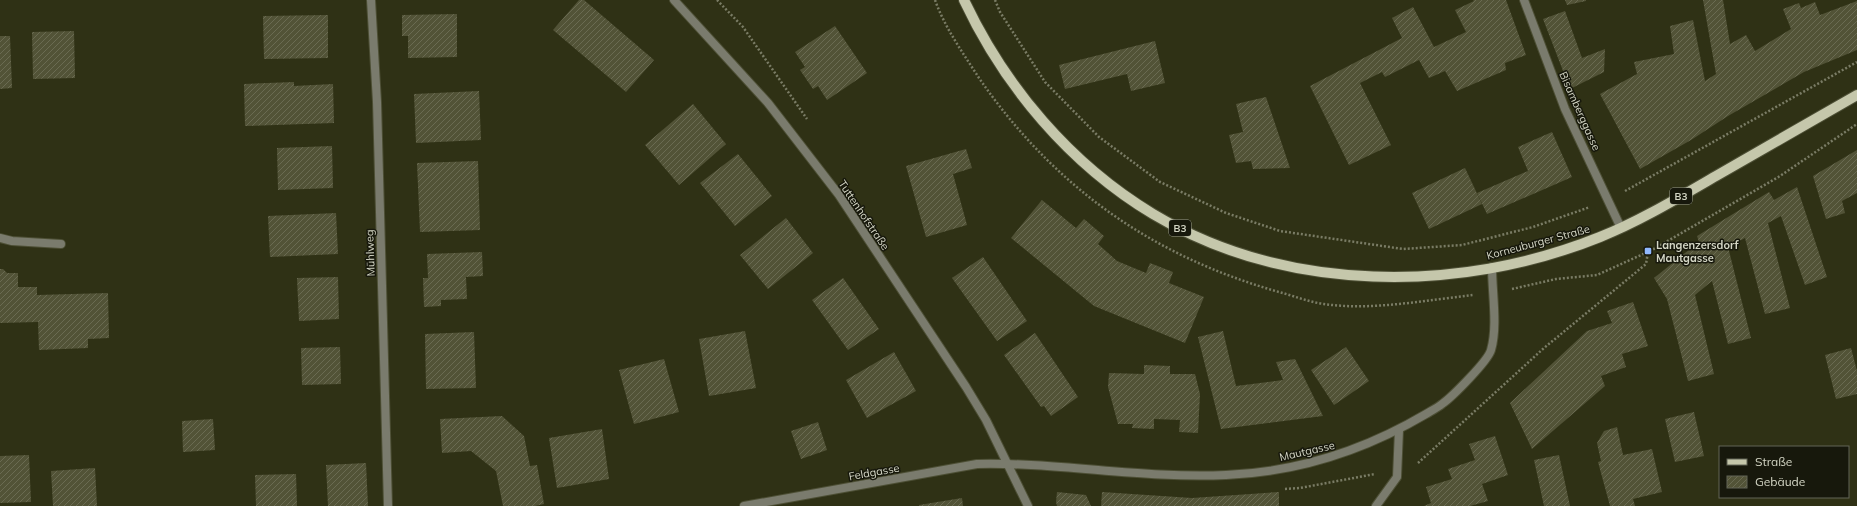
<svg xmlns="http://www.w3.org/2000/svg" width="1857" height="506" viewBox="0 0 1857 506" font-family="Mulish,sans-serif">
<defs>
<pattern id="building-hatch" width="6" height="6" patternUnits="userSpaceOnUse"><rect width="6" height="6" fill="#525337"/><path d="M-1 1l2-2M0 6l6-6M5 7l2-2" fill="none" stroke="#6a6b52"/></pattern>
</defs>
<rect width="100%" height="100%" fill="#2f3115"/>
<g fill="url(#building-hatch)">
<polygon points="579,0 584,0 654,60 626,92 553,30"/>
<polygon points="1473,0 1506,0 1526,55 1505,63 1506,70 1457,91 1445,71 1429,78 1419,60 1385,77 1382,72 1360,83 1391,145 1349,165 1310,86 1402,38 1392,18 1413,7 1434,47 1466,32 1455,10 1474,1"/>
<polygon points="1565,0 1586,0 1586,1 1567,5"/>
<polygon points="1703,0 1723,0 1730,44 1746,35 1755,51 1791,29 1783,9 1799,3 1801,8 1815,2 1820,15 1857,1 1857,50 1804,72 1728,116 1691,140 1640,169 1600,94 1637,74 1634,62 1674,54 1670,26 1693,20 1705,81 1716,74"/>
<polygon points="1565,11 1582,58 1605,49 1604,72 1570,89 1543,19"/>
<polygon points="457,14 457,57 408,58 408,36 402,36 402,15"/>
<polygon points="328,15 328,58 264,59 263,16"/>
<polygon points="835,26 867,73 827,100 818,86 813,89 800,70 805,67 795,52"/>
<polygon points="74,31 75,78 33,79 32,32"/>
<polygon points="0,36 10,36 12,88 0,89"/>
<polygon points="1155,41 1165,83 1131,91 1127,74 1065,89 1059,65"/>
<polygon points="294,82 294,86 333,84 334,123 245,126 244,84"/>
<polygon points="479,91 481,140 416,143 414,94"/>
<polygon points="1266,97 1290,168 1253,169 1251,161 1236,163 1229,135 1243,132 1236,104"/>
<polygon points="693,104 726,144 679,185 645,145"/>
<polygon points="1552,132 1572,177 1487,214 1477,193 1528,171 1518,147"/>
<polygon points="332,146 333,188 278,190 277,148"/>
<polygon points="966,149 972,168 953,174 967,225 926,237 906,166"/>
<polygon points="1857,150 1857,193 1842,201 1845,213 1826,219 1813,176"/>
<polygon points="738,154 772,196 735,226 700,183"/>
<polygon points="478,161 480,230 420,232 417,163"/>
<polygon points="1465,168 1482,204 1429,229 1412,193"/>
<polygon points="1797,187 1827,277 1805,285 1781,216 1768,223 1790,308 1765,314 1745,238 1728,247 1751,338 1728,344 1712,281 1695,295 1714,374 1688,381 1667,299 1654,278 1699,242 1697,236 1769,192 1774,200"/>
<polygon points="1042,200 1076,228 1084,219 1104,236 1098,244 1117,261 1146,273 1150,263 1173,272 1169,283 1204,297 1185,343 1094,306 1011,238"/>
<polygon points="336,213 338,254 270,257 268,216"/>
<polygon points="786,218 813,253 768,289 740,255"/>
<polygon points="482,252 483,276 466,277 467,299 441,300 441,306 424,307 423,278 428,278 427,254"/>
<polygon points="983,257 1027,321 997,341 952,278"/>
<polygon points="0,269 3,269 7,273 18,273 18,287 37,287 37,295 108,293 109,338 88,339 88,348 39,350 38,322 0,323"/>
<polygon points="338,277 339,319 299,321 297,278"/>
<polygon points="843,278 879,329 848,350 812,300"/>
<polygon points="1633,302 1648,346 1622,354 1626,367 1601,376 1605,386 1532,449 1510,403 1587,331 1612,323 1607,311"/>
<polygon points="745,331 756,388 709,396 699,339"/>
<polygon points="1223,331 1236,386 1283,380 1276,362 1295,359 1323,416 1221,429 1198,337"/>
<polygon points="474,332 476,388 426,389 425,334"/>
<polygon points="1035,333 1078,397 1051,416 1044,406 1041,407 1004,355"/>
<polygon points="340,347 341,384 302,385 301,348"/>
<polygon points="1346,347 1369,381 1334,405 1311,370"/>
<polygon points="1851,348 1857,371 1857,394 1836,399 1825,355"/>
<polygon points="894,352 916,391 867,418 846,380"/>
<polygon points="664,359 679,412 634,424 619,370"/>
<polygon points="1144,365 1170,366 1170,374 1195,374 1200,394 1198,433 1179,432 1180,420 1154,419 1154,429 1132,428 1133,424 1118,424 1108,387 1109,373 1144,374"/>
<polygon points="1694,412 1704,456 1675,462 1665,419"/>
<polygon points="502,416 524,436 530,466 537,465 544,504 535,506 503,506 496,471 471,451 442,453 440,419"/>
<polygon points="213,419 215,450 183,452 182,421"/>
<polygon points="818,422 827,450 801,459 791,431"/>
<polygon points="1617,427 1623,455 1652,449 1662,492 1633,499 1635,506 1610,506 1598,462 1601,461 1597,443 1604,431"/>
<polygon points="602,429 609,479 557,488 549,438"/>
<polygon points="1495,436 1508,475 1482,484 1488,501 1470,506 1424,506 1431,503 1426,487 1452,479 1448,469 1475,460 1469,444"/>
<polygon points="29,455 31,502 0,503 0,456"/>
<polygon points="1559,455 1570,506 1544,506 1534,460"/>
<polygon points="366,463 368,506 328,506 326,465"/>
<polygon points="95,468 97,506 53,506 51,471"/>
<polygon points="296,474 297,506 256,506 255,475"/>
<polygon points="1057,492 1086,495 1091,506 1057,506 1056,502"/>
<polygon points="1102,492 1192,498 1279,492 1279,506 1101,506"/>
<polygon points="962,498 963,506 919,506 919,505"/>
</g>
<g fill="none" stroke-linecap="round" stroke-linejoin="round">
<g stroke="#4d4f35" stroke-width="10">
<g id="street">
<polyline points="371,0 377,102 388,506"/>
<polyline points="674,0 768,103 839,195 966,387 986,420 1028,506"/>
<polyline points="1524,0 1565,109 1621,228"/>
<polyline points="0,238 12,241 61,244"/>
<path d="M744,506L977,464C1060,462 1143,479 1226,475C1297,472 1365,450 1426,414C1431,411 1437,408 1442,404C1452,397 1488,361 1491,350C1498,326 1492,293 1492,267"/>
<polyline points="1376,506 1397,477 1399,430"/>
</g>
</g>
<g stroke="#4d4f35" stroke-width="12">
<path id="primary" d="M964,0C1005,87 1070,164 1153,214C1285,293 1459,294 1600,237C1640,221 1678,198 1716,176C1763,149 1810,122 1857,95"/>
</g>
<g stroke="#7a7c65" stroke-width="2.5" stroke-dasharray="2 2" stroke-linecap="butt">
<polyline points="717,0 743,27 807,119"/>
<path d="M935,0C945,28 963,53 979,78C1054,187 1152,256 1279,292C1294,296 1309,302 1324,304C1372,311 1426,300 1473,295"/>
<polyline points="995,0 1000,12 1045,82 1099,137 1160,182 1226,213 1280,231 1403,249 1462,245 1533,227 1590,207"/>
<polyline points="1625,191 1857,62"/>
<polyline points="1512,289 1556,279 1597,275 1652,250 1780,176 1857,124"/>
<polyline points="1418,463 1544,348 1646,264 1648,252"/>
<polyline points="1285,489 1300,488 1375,474"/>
</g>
<use href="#street" stroke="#7a7b6d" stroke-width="8"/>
<use href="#primary" stroke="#c5c7ab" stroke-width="10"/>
</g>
<rect fill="#90b8fd" stroke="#17180c" stroke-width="1.5" x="1644" y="247" width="8" height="8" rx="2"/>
<g text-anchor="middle" stroke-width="3" stroke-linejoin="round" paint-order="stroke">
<g fill="#17180c" stroke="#9b9d8e" stroke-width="1">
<rect x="1670" y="188" width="22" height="16" rx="3"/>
<rect x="1169" y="220" width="22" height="16" rx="3"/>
</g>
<g font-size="10" font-weight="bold" fill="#d4d6c5">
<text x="1681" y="200">B3</text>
<text x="1180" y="232">B3</text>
</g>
<g font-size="11" fill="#d4d6c5" stroke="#17180c">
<text transform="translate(1580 111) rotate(66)" y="4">Bisamberggasse</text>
<text transform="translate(864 215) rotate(56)" y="4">Tuttenhofstraße</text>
<text transform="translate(1538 242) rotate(-15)" y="4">Korneuburger Straße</text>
<text transform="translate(370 253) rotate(-92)" y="4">Mühlweg</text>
<text transform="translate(1307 451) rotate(-13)" y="4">Mautgasse</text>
<text transform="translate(874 472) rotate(-10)" y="4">Feldgasse</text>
</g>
<g font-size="11" font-weight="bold" fill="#d4d6c5" stroke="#17180c" text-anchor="start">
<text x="1656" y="249">Langenzersdorf<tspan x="1656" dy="13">Mautgasse</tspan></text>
</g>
</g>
<rect x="1719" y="446" width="130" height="52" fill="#17180c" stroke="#636456"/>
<rect x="1727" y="459" width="20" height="6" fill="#c5c7ab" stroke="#636456"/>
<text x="1755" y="466" font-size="12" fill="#d4d6c5">Straße</text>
<rect x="1727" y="476" width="20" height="12" fill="url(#building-hatch)" stroke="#636456"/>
<text x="1755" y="486" font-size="12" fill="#d4d6c5">Gebäude</text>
</svg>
